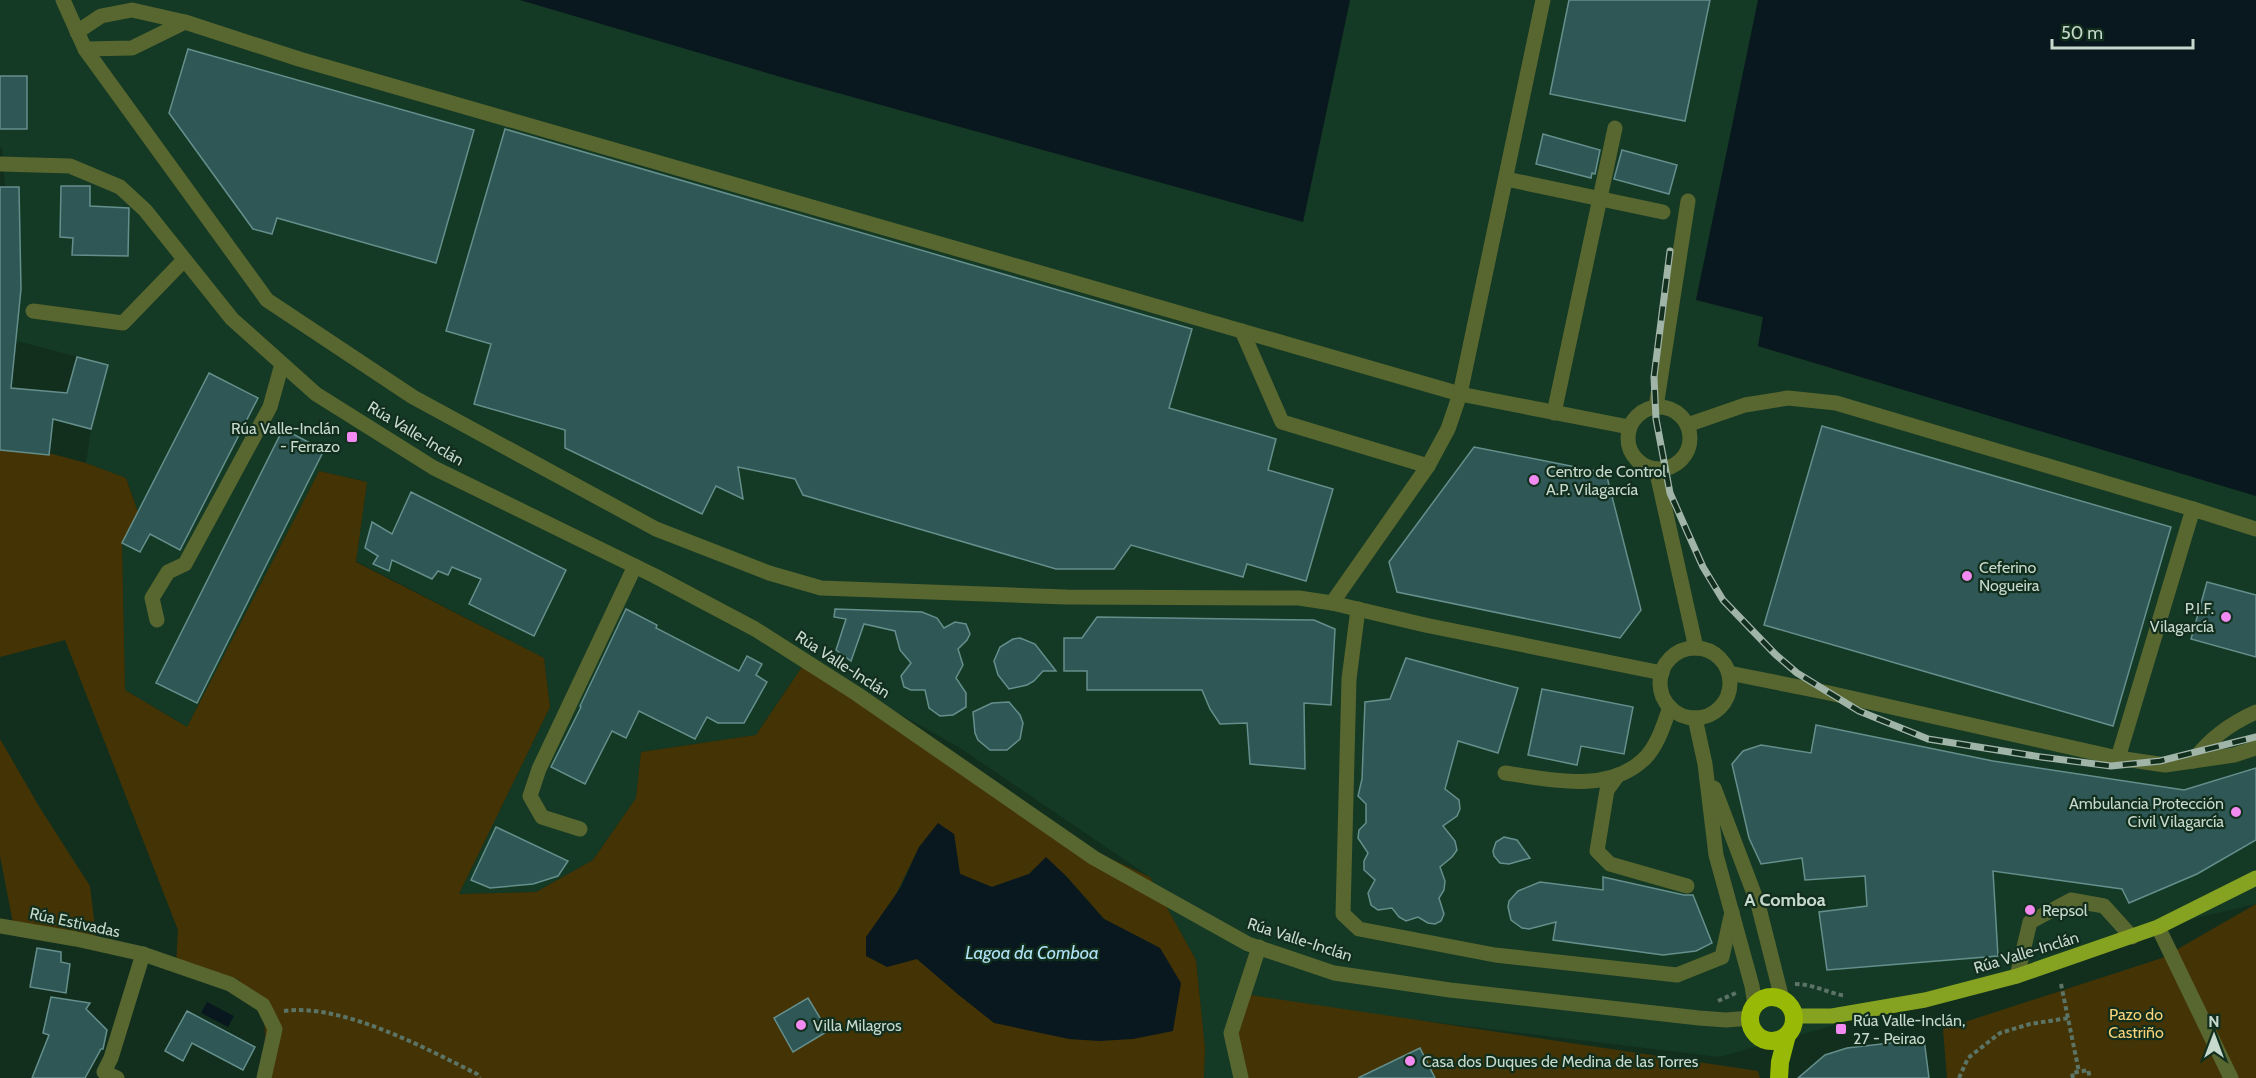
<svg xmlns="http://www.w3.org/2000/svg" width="2256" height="1078" viewBox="0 0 2256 1078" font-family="Cabin,sans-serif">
<rect width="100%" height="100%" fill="#122f1e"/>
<polygon fill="#143924" points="0,0 537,0 1303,221 1350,0 1759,0 1763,317 1759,346 2256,496 2256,904 2158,927 1940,996 1719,1057 1342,1011 1245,1078 1204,1078 1205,1048 1196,960 1150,877 960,748 806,661 756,735 641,752 636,798 593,860 536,892 459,894 550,707 544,658 356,561 367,482 319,471 187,727 125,690 122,543 138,512 126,478 86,463 91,429 108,365 17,341 2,148 0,147"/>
<g fill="#443305" fill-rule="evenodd">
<path d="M0,440L86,463L126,478L138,512L122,543L125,690L187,727L319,471L367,482L356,562L544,658L550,707L459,894L536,892L593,860L636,798L641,752L756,735L806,661L1066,838L1150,877L1196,960L1205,1048L1204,1078H263L267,1062L263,1005L230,984L240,980L176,966L178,930L65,640L0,657ZM954,834L960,874L992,887L1029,874L1046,858L1066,876L1104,919L1160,948L960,996L917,959L866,956L919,847Z"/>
<polygon points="0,739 40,808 90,886 97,944 14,928 0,856"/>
<polygon points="2256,904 2256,1078 1947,1078 1943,1029 2162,958"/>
<polygon points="1244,994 1758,1071 1760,1078 1241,1078 1231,1033"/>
</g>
<g fill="#09181e">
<polygon points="520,0 1350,0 1303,222 791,80"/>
<polygon points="1758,0 2256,0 2256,496 1758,346 1763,317 1696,300"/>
<polygon points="938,823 954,834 960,874 992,887 1029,874 1046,857 1066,876 1104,919 1160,948 1181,983 1173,1031 1133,1039 1099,1041 1069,1039 994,1023 960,996 917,959 887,967 866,956 866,937 901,887 919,847"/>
<polygon points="207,1002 234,1016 228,1027 201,1013"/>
</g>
<g fill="#2e5755" stroke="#658f8c" stroke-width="1.5">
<polygon points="1569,0 1710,0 1685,121 1550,94"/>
<polygon points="188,49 474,130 436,263 277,218 272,234 253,229 169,113"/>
<rect x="0" y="76" width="27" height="53"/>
<polygon points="505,129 1192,329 1169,408 1276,439 1268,470 1333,489 1306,581 1247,564 1243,577 1131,545 1114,569 1056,569 803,495 795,479 738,467 743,499 716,486 702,514 565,448 565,430 474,404 491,344 446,331"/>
<polygon points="1543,134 1600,150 1595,174 1592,173 1591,178 1536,164"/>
<polygon points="1622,150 1677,165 1669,194 1614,179"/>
<polygon points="61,186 90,186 90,206 129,208 128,256 72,255 73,238 60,237"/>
<polygon points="0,187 19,187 21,289 11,388 67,393 77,357 108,365 91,429 53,419 49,455 0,450"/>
<polygon points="209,373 258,398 180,550 150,534 140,552 122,543"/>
<polygon points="1822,426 2171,527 2113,726 1764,625"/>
<polygon points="283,429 324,450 197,703 156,683"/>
<polygon points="1474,447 1606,473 1641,610 1620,638 1397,592 1389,562"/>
<polygon points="411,492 566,570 534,636 469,604 481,579 452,567 448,575 438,571 432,579 392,560 389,571 373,564 378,556 365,548 372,522 392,534"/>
<polygon points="2207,582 2256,595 2256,657 2191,639"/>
<polygon points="626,609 657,625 656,628 739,671 747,656 762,664 756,675 767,682 744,723 718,723 707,717 695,739 639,711 626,738 612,731 585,784 551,767 581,707 580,706"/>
<polygon points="835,609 922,612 937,618 944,628 955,622 966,624 970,634 967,640 958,649 963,665 956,678 966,693 966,707 953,715 940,716 929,708 925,690 911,690 904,687 901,676 911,663 900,650 895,631 864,624 851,661 836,650 846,619 834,617"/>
<polygon points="1097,617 1314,620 1335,629 1331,705 1304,703 1305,769 1250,764 1247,723 1220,724 1210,709 1202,690 1087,690 1087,671 1064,671 1064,638 1082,638"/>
<polygon points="1020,638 1035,644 1056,671 1043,671 1034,681 1027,685 1009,689 998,675 994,661 1000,647 1013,639"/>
<polygon points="1406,658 1518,688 1498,753 1458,741 1445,789 1459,800 1460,809 1457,816 1443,826 1455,841 1457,850 1452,857 1440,867 1445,881 1444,890 1439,898 1444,914 1441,921 1435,924 1428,923 1418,917 1406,921 1399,917 1392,908 1378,910 1371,905 1368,893 1375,880 1364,870 1364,861 1368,853 1358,838 1359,830 1366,823 1366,804 1358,796 1362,779 1365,702 1390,699"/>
<polygon points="1542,689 1633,707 1624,754 1581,746 1577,765 1528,755"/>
<polygon points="1009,702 1020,715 1023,723 1020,739 1007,750 990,750 978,740 975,733 973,712 992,703"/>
<polygon points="1816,725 1993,761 2184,790 2256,768 2256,840 2197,874 2129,903 2122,889 1993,871 1998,956 1827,970 1819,912 1867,906 1865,876 1805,880 1802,858 1761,864 1749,838 1732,764 1743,751 1761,745 1811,753"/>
<polygon points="496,827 568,861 558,876 533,884 490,888 471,880"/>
<polygon points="1504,837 1517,840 1530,858 1509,864 1500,863 1494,856 1493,851 1496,842"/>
<polygon points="1603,877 1684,895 1693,895 1712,943 1696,951 1663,955 1553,940 1556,922 1529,929 1522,928 1511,920 1508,907 1509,901 1518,891 1540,882 1603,890"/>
<polygon points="37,948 61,952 61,962 70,964 66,993 30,987"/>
<polygon points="51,997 90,1003 86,1009 107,1030 103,1049 101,1049 85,1078 32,1078 49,1035 43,1033"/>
<polygon points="808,998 828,1031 793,1052 774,1018"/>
<polygon points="187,1011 255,1047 243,1070 192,1043 183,1061 165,1051"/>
<polygon points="1924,1039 1929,1078 1798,1078 1825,1055 1847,1048"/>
<polygon points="1420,1048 1435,1078 1358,1078"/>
</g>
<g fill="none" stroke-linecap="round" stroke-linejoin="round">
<g stroke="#5c7465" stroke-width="4" stroke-dasharray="4.5 3" stroke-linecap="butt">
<path d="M1795,984C1813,984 1828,993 1846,996"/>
<polyline points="2061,984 2079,1072"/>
<polyline points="1718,1001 1738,992"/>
<path d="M284,1011C342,1003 425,1048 477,1074L480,1078"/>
<polyline points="1959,1078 1968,1058 2000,1033 2030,1024 2069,1018"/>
<polyline points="2073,1078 2072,1073 2088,1070 2090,1078"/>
</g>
<g stroke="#586630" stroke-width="15">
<polyline points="63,0 85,49 267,300 413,397 656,529 769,573 821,588 1066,597 1299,598 1332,603 1425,625 1662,673"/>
<polyline points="185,22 299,59 1460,394 1629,427"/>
<polyline points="77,32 101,16 132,10 185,22 132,48 85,49"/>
<polyline points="0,164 70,166 120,187 145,210 232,319 316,394 434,468 655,576 755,629 857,694 1094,858 1248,944 1334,973 1450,990 1699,1018 1726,1020 1751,1018"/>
<polyline points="1506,179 1663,212"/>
<polyline points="33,311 123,323 183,261"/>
<polyline points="1242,331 1282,422 1428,466"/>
<circle cx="1659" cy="438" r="31"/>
<polyline points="1656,407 1688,201"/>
<polyline points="1554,413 1615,128"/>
<polyline points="1687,425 1745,405 1788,398 1836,403 2193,509"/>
<polyline points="1656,469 1696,648"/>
<polyline points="1332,603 1428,466 1448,429 1460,394 1543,0"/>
<polyline points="1358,609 1349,679 1343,914 1359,929 1495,955 1677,975 1722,957 1732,912"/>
<polyline points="157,620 152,598 168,572 185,564 270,407 282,364"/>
<circle cx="1695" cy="683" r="35"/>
<polyline points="1729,673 1829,693 2118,758 2165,765 2234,755 2256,748"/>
<polyline points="1695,718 1705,764 1716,855 1752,986 1755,1005"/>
<polyline points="2118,758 2193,509 2256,529"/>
<path d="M2193,761C2209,739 2231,723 2256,712"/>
<path d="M1505,773C1550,779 1606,794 1643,760C1657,748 1664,724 1670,707"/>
<polyline points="1618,775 1607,790 1597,851 1610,864 1687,886"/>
<polyline points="1714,788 1758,904 1782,999"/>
<polyline points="580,829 542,817 530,796 539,769 635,566"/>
<polyline points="0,926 76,939 143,954 230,984 263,1005 275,1029 264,1078"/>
<polyline points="2158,927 2231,1078"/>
<polyline points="2017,976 2030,922 2071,900 2104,906 2132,937"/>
<polyline points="117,1078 104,1072 111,1058 143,954"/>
<polyline points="1241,1078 1231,1033 1259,947"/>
</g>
<polyline stroke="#86a221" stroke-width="15" points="1794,1016 1832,1016 1925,1000 2017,976 2158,927 2256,878"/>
<g stroke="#99b907" stroke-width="18">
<circle cx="1772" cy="1019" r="22"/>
<polyline points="1779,1078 1780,1062 1787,1035"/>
</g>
<g stroke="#a0b4a7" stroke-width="7">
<polyline id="rail" points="1670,251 1654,377 1656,419 1670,493 1703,567 1723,600 1775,654 1797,673 1859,711 1928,739 2041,757 2111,766 2160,761 2256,737"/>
</g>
<use href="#rail" stroke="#122f1e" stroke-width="4.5" stroke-dasharray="14" stroke-linecap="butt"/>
</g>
<g fill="#f38af1" stroke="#122f1e" stroke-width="2">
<rect x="346" y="431" width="12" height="12" rx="3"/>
<circle cx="1534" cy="480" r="6"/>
<circle cx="1967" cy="576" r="6"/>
<circle cx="2226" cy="617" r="6"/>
<circle cx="2236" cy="812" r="6"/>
<circle cx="2030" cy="910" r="6"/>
<circle cx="801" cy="1025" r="6"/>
<rect x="1835" y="1023" width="12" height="12" rx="3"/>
<circle cx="1410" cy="1061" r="6"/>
</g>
<g text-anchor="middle" stroke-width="4.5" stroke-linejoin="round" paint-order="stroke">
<g font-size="16" fill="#c7d8cc" stroke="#122f1e" text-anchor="start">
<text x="340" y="434" text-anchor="end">Rúa Valle-Inclán<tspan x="340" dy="18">- Ferrazo</tspan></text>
<text x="1546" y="477">Centro de Control<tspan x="1546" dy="18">A.P. Vilagarcía</tspan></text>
<text x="1979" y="573">Ceferino<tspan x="1979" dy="18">Nogueira</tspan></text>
<text x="2214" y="614" text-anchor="end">P.I.F.<tspan x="2214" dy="18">Vilagarcía</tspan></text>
<text x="2224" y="809" text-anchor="end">Ambulancia Protección<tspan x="2224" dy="18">Civil Vilagarcía</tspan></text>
<text x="2042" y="916">Repsol</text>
<text x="1853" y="1026">Rúa Valle-Inclán,<tspan x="1853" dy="18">27 - Peirao</tspan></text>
<text x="813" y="1031">Villa Milagros</text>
<text x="1422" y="1067">Casa dos Duques de Medina de las Torres</text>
</g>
<g font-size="16" fill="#c7d8cc" stroke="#122f1e">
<text transform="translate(416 433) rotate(31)" y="6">Rúa Valle-Inclán</text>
<text transform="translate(843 664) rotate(33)" y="6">Rúa Valle-Inclán</text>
<text transform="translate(75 922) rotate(12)" y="6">Rúa Estivadas</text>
<text transform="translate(1300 939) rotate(18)" y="6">Rúa Valle-Inclán</text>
<text transform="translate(2026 952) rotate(-17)" y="6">Rúa Valle-Inclán</text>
</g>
<g font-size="16" fill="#f8d278" stroke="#122f1e">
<text x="2136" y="1020">Pazo do<tspan x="2136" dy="18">Castriño</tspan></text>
</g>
<g font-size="18" font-weight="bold" fill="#c7d8cc" stroke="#122f1e">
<text x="1785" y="906">A Comboa</text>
</g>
<g font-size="18" font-style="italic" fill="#b0e2f7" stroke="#122f1e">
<text x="1032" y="959">Lagoa da Comboa</text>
</g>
</g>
<g transform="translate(2214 1036)" stroke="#122f1e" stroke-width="4.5" paint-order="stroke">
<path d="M0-4.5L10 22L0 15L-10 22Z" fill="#c7d8cc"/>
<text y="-9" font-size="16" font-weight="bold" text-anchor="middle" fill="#c7d8cc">N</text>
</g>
<path d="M2052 39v9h141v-9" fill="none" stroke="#c7d8cc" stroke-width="3"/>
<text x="2061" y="39" font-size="18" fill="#c7d8cc" stroke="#122f1e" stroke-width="4.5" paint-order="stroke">50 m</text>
</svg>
